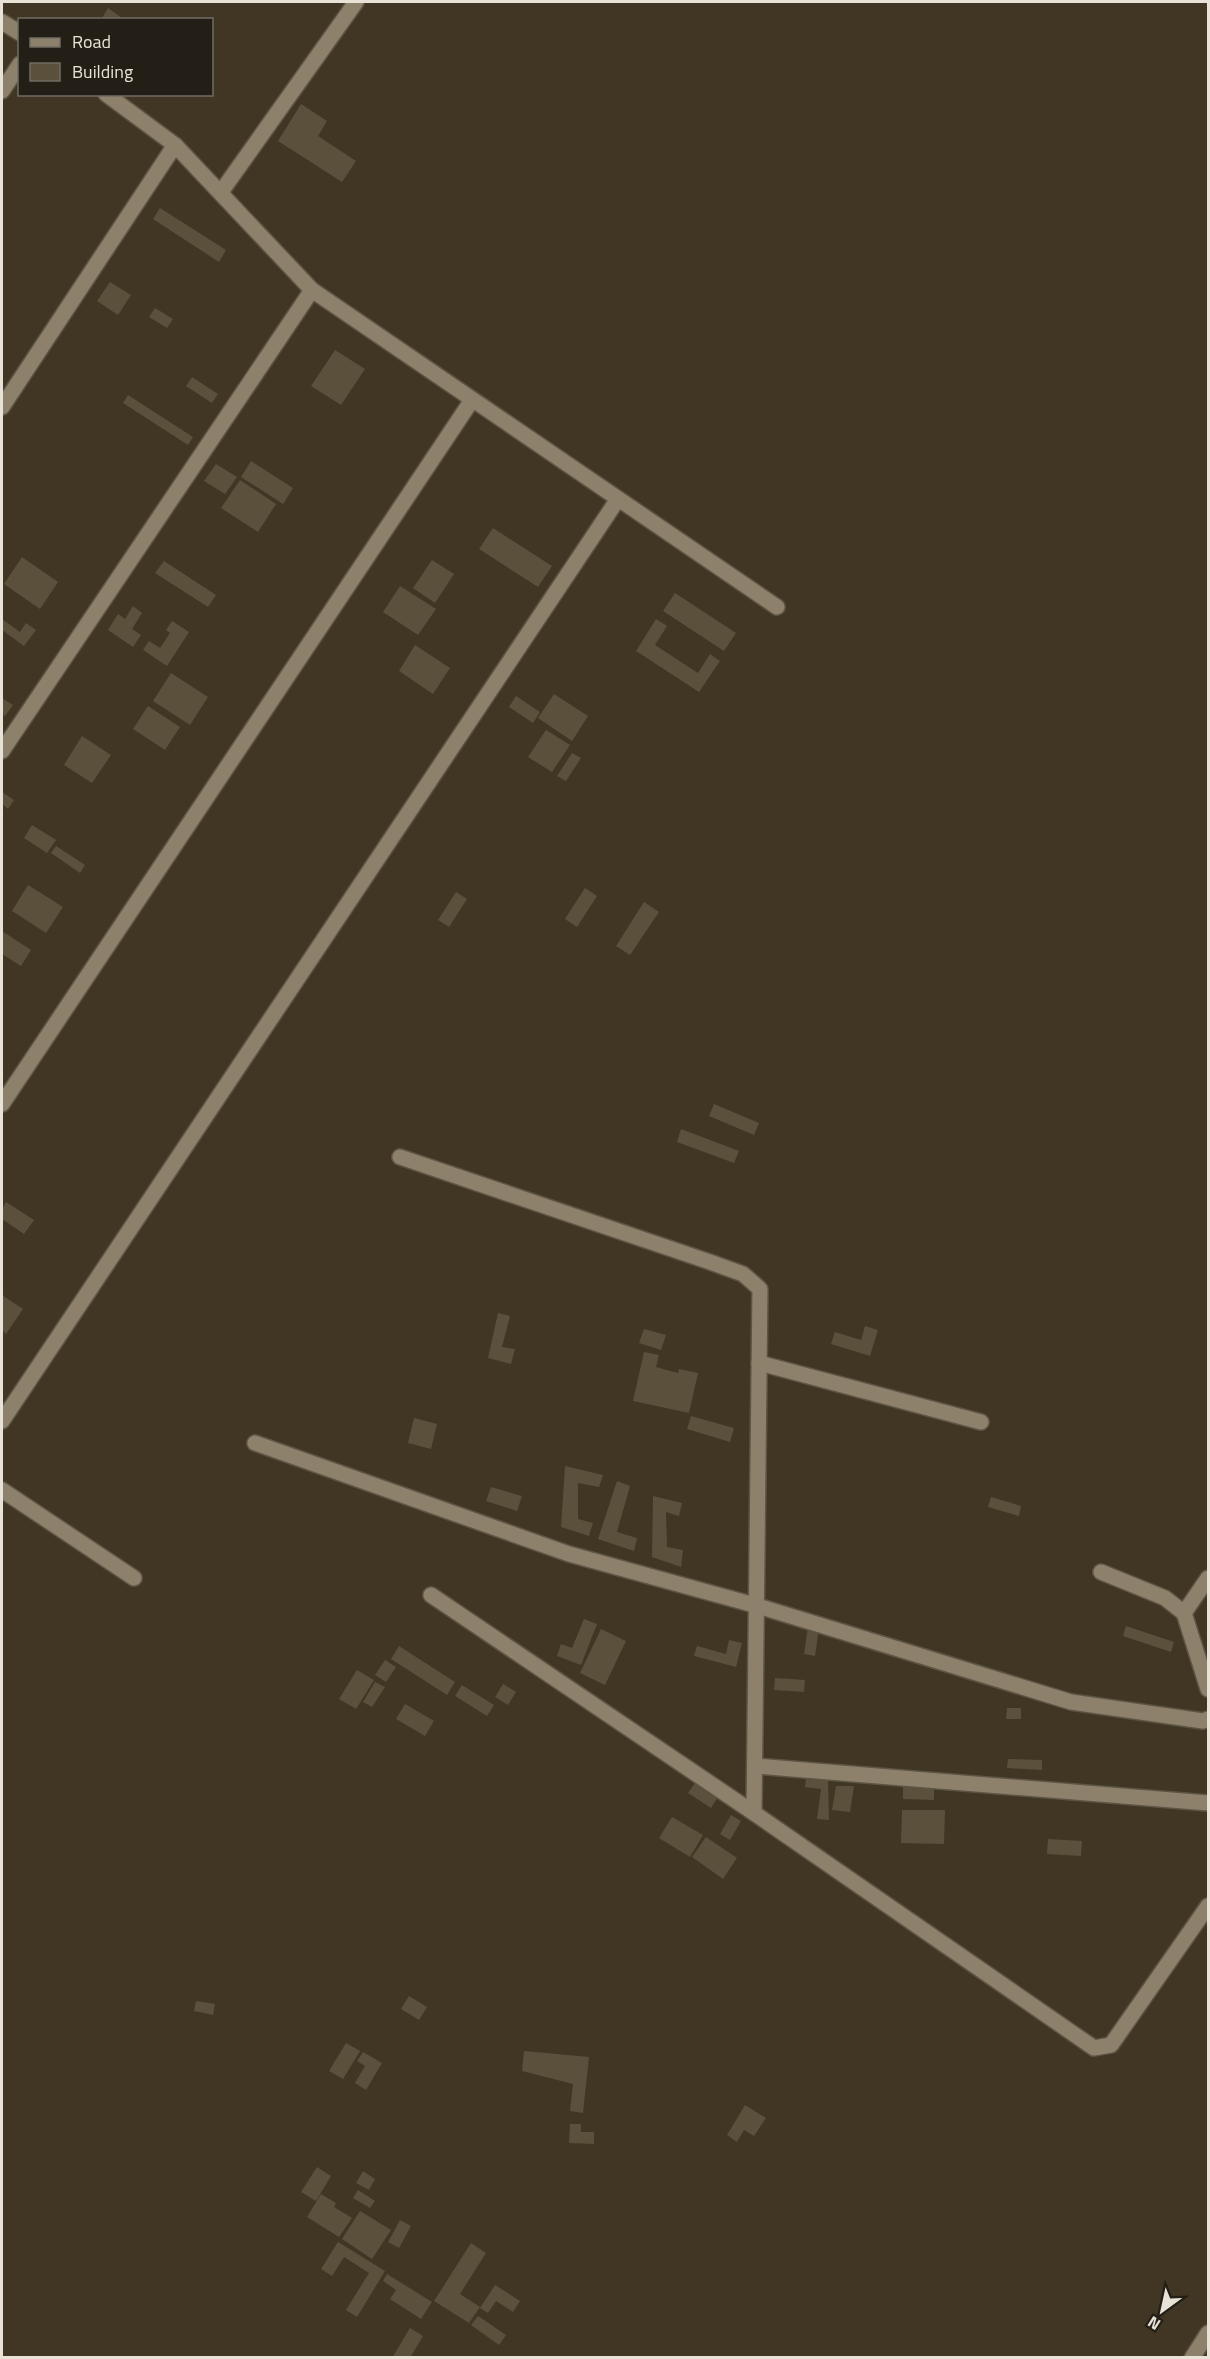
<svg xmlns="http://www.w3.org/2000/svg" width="1210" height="2359" viewBox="0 0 1210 2359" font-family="'Titillium Web',sans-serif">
<rect width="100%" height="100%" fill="#403623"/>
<g fill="#5a503c">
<polygon points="108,8 125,20 101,20"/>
<polygon points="301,104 327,121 318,136 356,161 342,182 278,141"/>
<polygon points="160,208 226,250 219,262 153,219"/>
<polygon points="110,282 131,295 118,315 97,301"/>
<polygon points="155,308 173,319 167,328 149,317"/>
<polygon points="335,350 365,369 341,405 311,386"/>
<polygon points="192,377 218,394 212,403 186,386"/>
<polygon points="128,395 193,437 188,445 123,403"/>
<polygon points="251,461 293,488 283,504 241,477"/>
<polygon points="216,464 237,477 225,494 204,481"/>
<polygon points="240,480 276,504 258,532 221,508"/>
<polygon points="493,528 552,566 538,587 479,549"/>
<polygon points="22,557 58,582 40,609 4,584"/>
<polygon points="432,560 454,574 435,603 413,588"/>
<polygon points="164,561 216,595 208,607 155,573"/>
<polygon points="400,586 436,609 418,635 383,612"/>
<polygon points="675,593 736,633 724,651 663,611"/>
<polygon points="133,606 142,613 132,629 141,635 133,647 108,630 118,614 125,619"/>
<polygon points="2,619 20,632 26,623 36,630 24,646 2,630"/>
<polygon points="656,619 667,626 655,645 698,673 710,654 720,661 699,692 636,651"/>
<polygon points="172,621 189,632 167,666 143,650 149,641 160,648 170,633 166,630"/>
<polygon points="415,645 450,668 433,694 399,671"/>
<polygon points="171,673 208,697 190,725 153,701"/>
<polygon points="554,694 588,716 572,741 538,718"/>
<polygon points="516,696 540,712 533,723 509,707"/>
<polygon points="2,698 13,705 5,716 2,714"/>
<polygon points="148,706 180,727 165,750 133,729"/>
<polygon points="546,730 570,745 552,772 528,757"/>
<polygon points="82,736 111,755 92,783 64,765"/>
<polygon points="572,753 581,758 566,781 557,776"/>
<polygon points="2,792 14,800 8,809 2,804"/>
<polygon points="32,825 56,840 47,853 24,838"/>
<polygon points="56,846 85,865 80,873 51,853"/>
<polygon points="28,885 63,907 46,933 12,911"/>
<polygon points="585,888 597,896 577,927 565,919"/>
<polygon points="456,892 467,899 449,927 438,920"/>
<polygon points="644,902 659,912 630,955 616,946"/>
<polygon points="2,931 31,950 21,966 2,954"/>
<polygon points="714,1104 759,1123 754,1135 709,1116"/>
<polygon points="681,1129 739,1151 734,1163 677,1142"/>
<polygon points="6,1202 34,1220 24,1234 2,1219 2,1209"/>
<polygon points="2,1295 23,1309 6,1334 2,1330"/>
<polygon points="498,1313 510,1316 502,1347 515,1349 511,1364 488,1358"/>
<polygon points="865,1326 878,1330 870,1356 831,1344 835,1332 861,1340"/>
<polygon points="644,1329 666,1335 661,1350 639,1343"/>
<polygon points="644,1352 659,1355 656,1367 678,1373 679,1369 698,1373 689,1413 633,1401"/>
<polygon points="691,1416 734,1428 730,1442 687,1429"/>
<polygon points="414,1418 437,1424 431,1449 408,1443"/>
<polygon points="565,1466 603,1475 599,1487 578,1483 578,1519 593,1523 589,1536 561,1527"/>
<polygon points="617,1481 630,1486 617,1532 637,1538 634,1551 598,1539"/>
<polygon points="491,1487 522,1496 517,1511 486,1501"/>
<polygon points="653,1496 682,1503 679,1516 666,1512 667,1547 683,1550 681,1567 652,1557"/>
<polygon points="991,1497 1021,1506 1019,1516 988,1507"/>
<polygon points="584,1619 597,1624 581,1665 557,1656 561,1644 572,1648"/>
<polygon points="1126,1626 1174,1642 1171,1652 1123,1636"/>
<polygon points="808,1627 819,1628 815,1656 804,1654"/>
<polygon points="601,1629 626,1641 605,1685 580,1673"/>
<polygon points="729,1640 742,1643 736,1667 694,1656 697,1646 726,1654"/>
<polygon points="399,1646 455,1682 447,1695 391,1659"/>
<polygon points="385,1660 396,1667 386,1682 375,1675"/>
<polygon points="357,1670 374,1680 356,1709 339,1699"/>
<polygon points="775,1678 805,1680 804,1692 774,1690"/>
<polygon points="375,1682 385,1687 372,1707 363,1702"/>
<polygon points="503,1684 516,1692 508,1705 495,1697"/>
<polygon points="462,1685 494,1705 487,1716 455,1696"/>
<polygon points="405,1704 434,1721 425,1736 396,1719"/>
<polygon points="1007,1708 1021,1708 1021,1719 1006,1719"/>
<polygon points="1008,1759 1042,1760 1042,1770 1007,1768"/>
<polygon points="806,1779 828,1780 829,1820 817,1819 821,1789 805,1787"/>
<polygon points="695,1783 718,1797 711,1808 688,1793"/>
<polygon points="836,1786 854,1786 850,1812 832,1810"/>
<polygon points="903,1786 934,1787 934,1800 903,1799"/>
<polygon points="902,1810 945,1810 944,1844 901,1843"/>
<polygon points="731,1815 741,1821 730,1840 720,1834"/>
<polygon points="672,1817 703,1835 690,1857 659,1838"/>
<polygon points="706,1837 737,1858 723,1879 692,1857"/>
<polygon points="1048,1839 1082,1841 1081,1856 1047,1854"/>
<polygon points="409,1996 427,2007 419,2020 401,2009"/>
<polygon points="196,2001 215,2004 213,2015 194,2011"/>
<polygon points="346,2043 360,2051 343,2079 329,2071"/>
<polygon points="524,2051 589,2057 583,2113 570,2111 573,2084 522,2071"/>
<polygon points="363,2052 382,2063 366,2090 355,2083 365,2066 357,2061"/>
<polygon points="745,2105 766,2118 754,2136 744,2130 737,2142 727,2135"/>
<polygon points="570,2124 581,2124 581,2132 594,2132 594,2144 569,2143"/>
<polygon points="317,2167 331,2176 316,2201 301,2192"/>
<polygon points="363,2171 375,2179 369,2190 356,2183"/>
<polygon points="358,2190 375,2201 370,2208 353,2198"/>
<polygon points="321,2194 336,2203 334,2207 352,2218 339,2237 307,2217"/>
<polygon points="360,2211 391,2230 372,2259 342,2239"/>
<polygon points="400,2220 411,2226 399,2248 388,2242"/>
<polygon points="338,2242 385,2271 357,2317 346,2310 369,2273 344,2257 332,2276 321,2269"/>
<polygon points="471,2243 486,2253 460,2294 480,2307 469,2323 434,2301"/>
<polygon points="387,2274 432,2302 421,2319 390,2299 396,2290 383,2281"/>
<polygon points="495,2285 520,2301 513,2312 496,2301 488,2313 480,2308"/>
<polygon points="478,2316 506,2335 499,2345 471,2325"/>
<polygon points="410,2328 423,2336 410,2358 392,2358"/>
</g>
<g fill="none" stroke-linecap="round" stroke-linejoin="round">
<g stroke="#5d5444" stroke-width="18">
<g id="minor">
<polyline points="2,22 20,33"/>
<polyline points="2,91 20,64"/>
<polyline points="106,94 175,145 312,290 777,607"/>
<polyline points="221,192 356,2"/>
<polyline points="2,407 175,145"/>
<polyline points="2,751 312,290"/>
<polyline points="2,1104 472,400"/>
<polyline points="400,1157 710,1262 743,1274 760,1289 754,1813"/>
<polyline points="759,1363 981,1422"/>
<polyline points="2,1421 618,499"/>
<polyline points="255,1443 569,1554 758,1606 1071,1702 1203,1721 1208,1719"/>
<polyline points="2,1490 134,1578"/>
<polyline points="1101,1572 1165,1598 1184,1613 1208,1689"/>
<polyline points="431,1595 754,1813 1094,2048 1111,2045 1208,1906"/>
<polyline points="1184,1613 1208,1578"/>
<polyline points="755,1766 1208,1803"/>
<polyline points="1192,2358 1208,2333"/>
</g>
</g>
<use href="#minor" stroke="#8d816c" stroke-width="15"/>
</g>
<rect width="1210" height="2359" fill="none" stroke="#e8e2d7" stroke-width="6"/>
<rect x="18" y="18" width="195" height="78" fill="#231e16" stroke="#726c63" stroke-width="1.5"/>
<rect x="30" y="38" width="30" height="9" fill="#8d816c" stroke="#726c63" stroke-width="1.5"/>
<text x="72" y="48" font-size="18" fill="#e8e2d7">Road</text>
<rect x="30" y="63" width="30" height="18" fill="#5a503c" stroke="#726c63" stroke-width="1.5"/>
<text x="72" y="78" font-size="18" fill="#e8e2d7">Building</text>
<g transform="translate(1162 2311) rotate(213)" stroke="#231e16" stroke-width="4.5" paint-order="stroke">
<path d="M0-4.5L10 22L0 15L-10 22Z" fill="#e8e2d7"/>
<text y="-9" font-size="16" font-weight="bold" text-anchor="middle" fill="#e8e2d7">N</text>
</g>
</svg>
